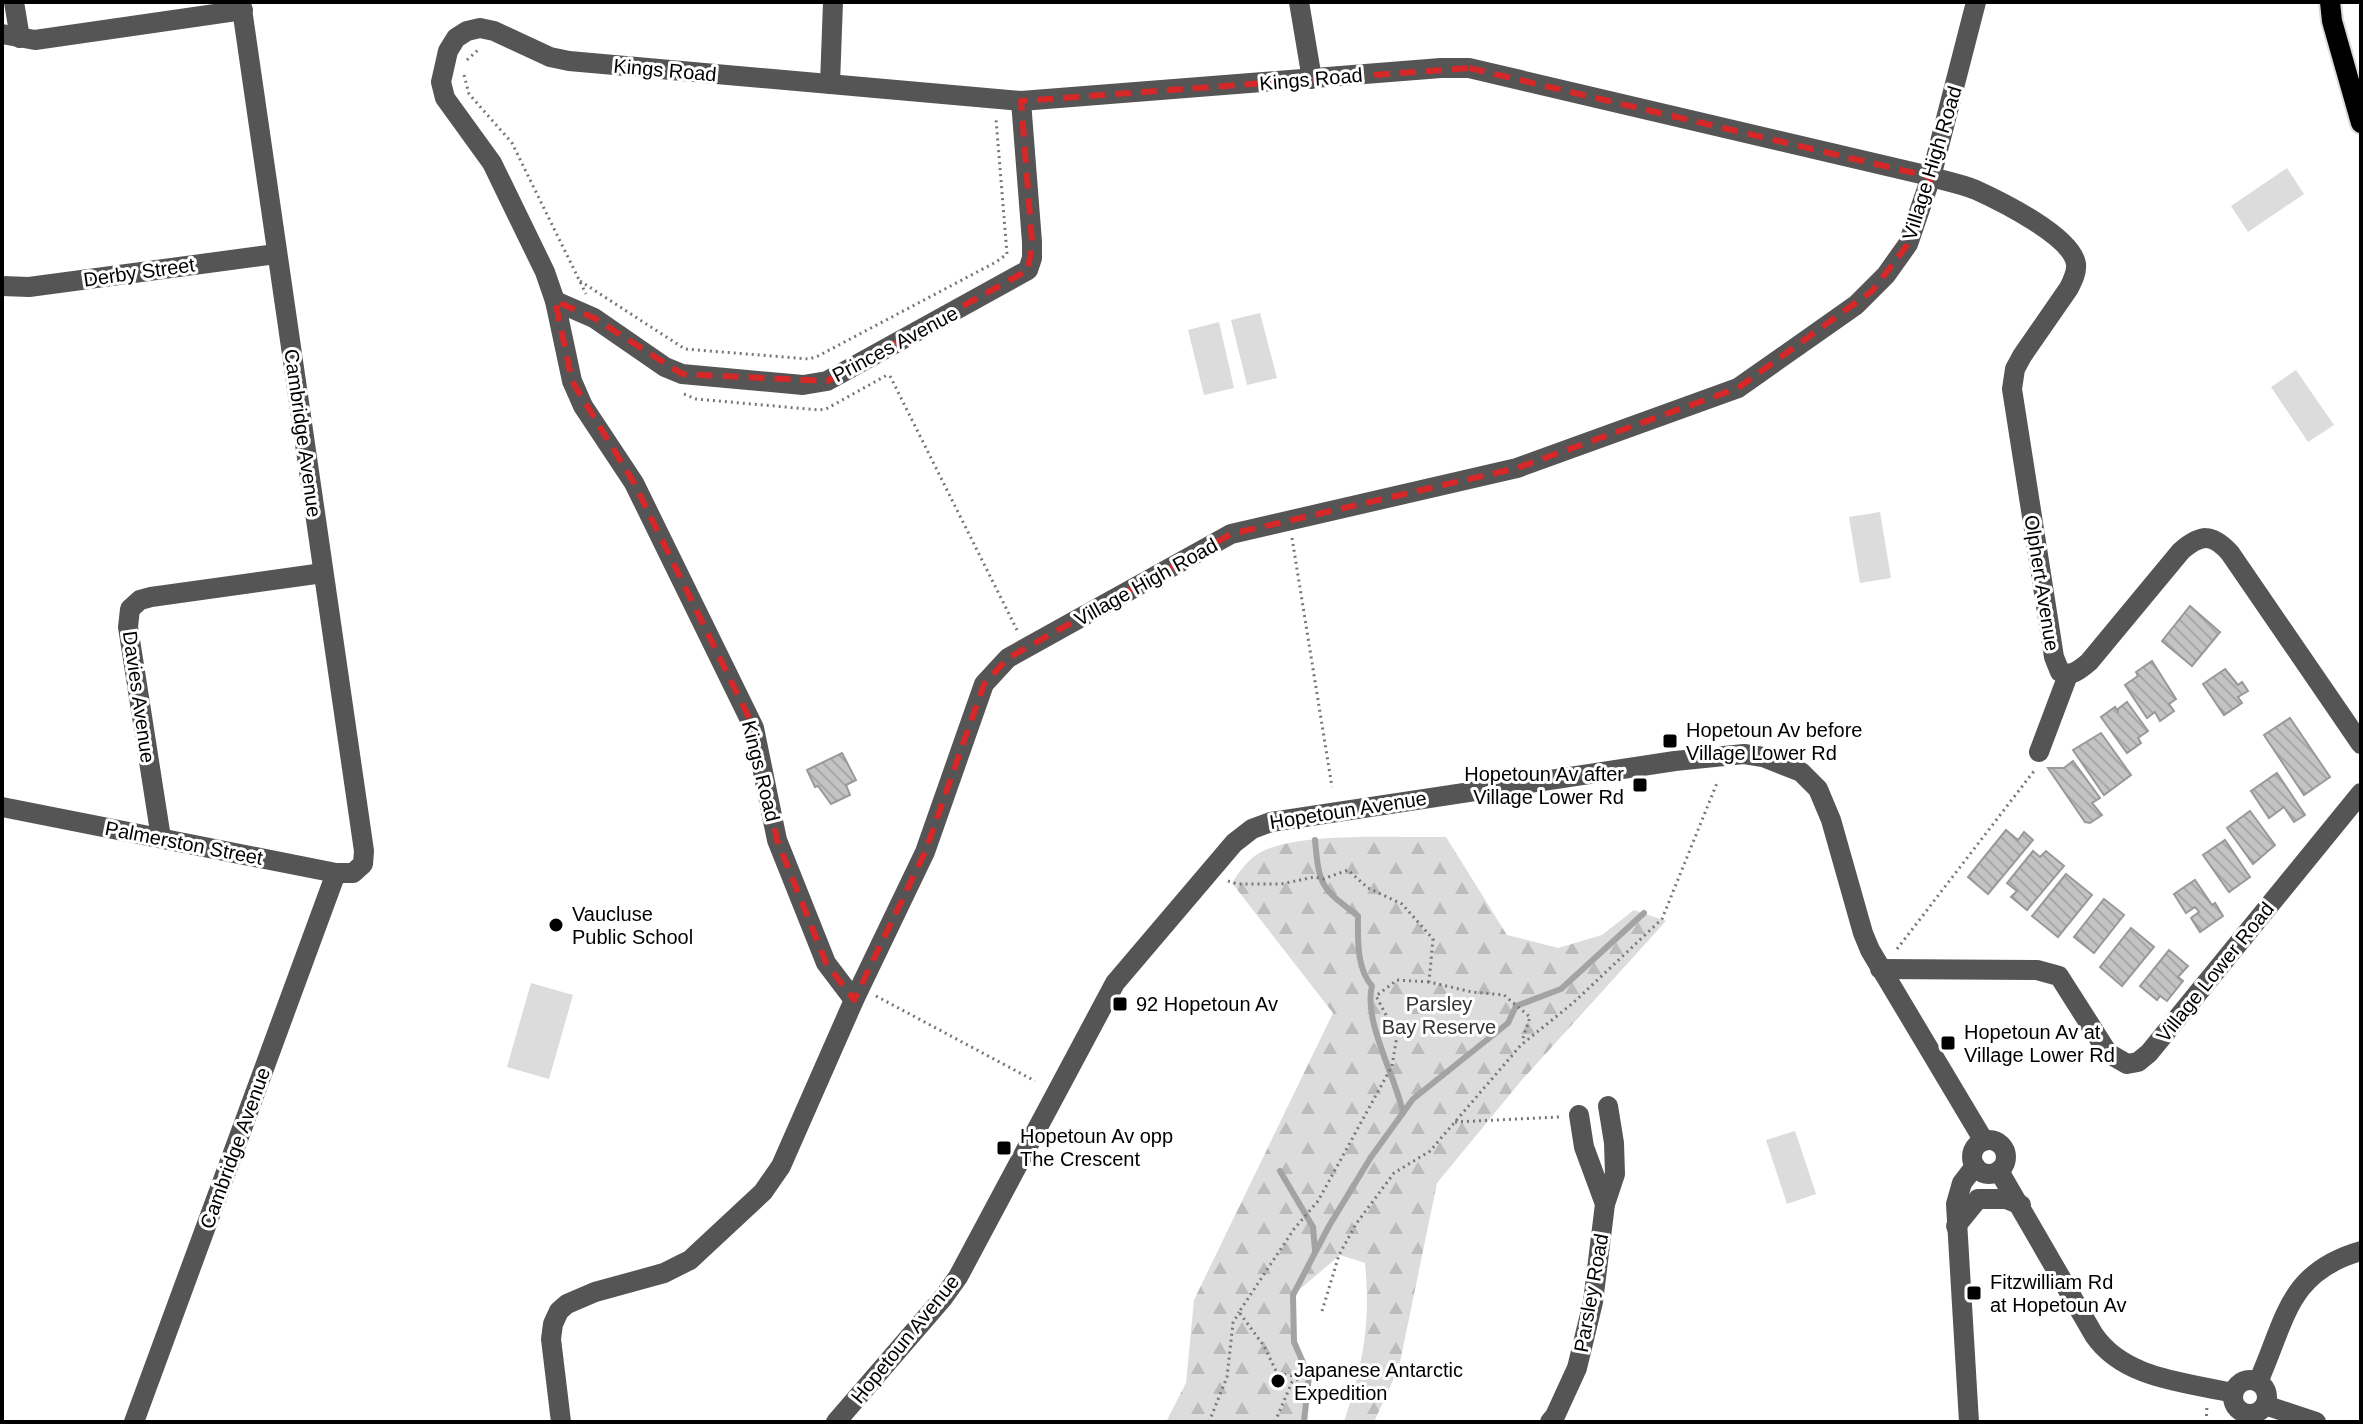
<svg xmlns="http://www.w3.org/2000/svg" width="2363" height="1424" viewBox="0 0 2363 1424" font-family="Arial,sans-serif">
<defs>
<pattern id="forest-firs" width="22" height="20" patternUnits="userSpaceOnUse" patternTransform="scale(2)"><rect width="22" height="20" fill="#dcdcdc"/><path d="M5 1l3.5 6h-7zM16 11l3.5 6h-7z" fill="#bbb"/></pattern>
<pattern id="building-back-hatch" width="6" height="6" patternUnits="userSpaceOnUse" patternTransform="scale(2)"><rect width="6" height="6" fill="#c4c4c4"/><path d="M-1 5l2 2M0 0l6 6M5-1l2 2" fill="none" stroke="#a7a7a7"/></pattern>
</defs>
<rect width="100%" height="100%" fill="#fff"/>
<g fill="#dcdcdc">
<polygon points="2287,168 2304,194 2248,232 2231,206"/>
<polygon points="1260,313 1277,378 1247,385 1231,320"/>
<polygon points="1219,322 1234,388 1204,395 1188,330"/>
<polygon points="2296,370 2334,425 2308,442 2271,387"/>
<polygon points="1880,512 1891,578 1860,583 1849,517"/>
<polygon points="531,983 573,995 549,1079 507,1067"/>
<polygon points="1795,1131 1816,1194 1787,1204 1766,1140"/>
</g>
<path fill="url(#forest-firs)" d="M1446,837L1507,935L1558,948L1602,935L1634,910L1666,921L1521,1081L1437,1183L1399,1367L1374,1422H1344C1363,1364 1371,1324 1365,1263L1340,1255L1293,1295L1294,1342L1309,1376L1304,1422H1166L1186,1383L1194,1300L1333,1013L1232,883C1240,871 1248,859 1261,852C1301,831 1399,838 1446,837Z"/>
<g fill="none" stroke-linecap="round" stroke-linejoin="round">
<g stroke="#a3a3a3" stroke-width="6">
<path d="M1315,840C1319,886 1321,888 1358,916C1358,938 1356,968 1372,986C1363,1021 1396,1077 1403,1113"/>
<polyline points="1280,1171 1313,1227 1315,1250"/>
<polyline points="1304,1422 1309,1376 1294,1342 1293,1295 1329,1226 1371,1157 1413,1099 1508,1023 1516,1006 1561,989 1644,913"/>
</g>
</g>
<g fill="url(#building-back-hatch)" stroke="#999" stroke-width="2">
<polygon points="2190,606 2220,632 2192,666 2162,641"/>
<polygon points="2152,661 2176,699 2169,704 2174,711 2160,721 2155,712 2147,718 2125,685 2138,676 2136,672"/>
<polygon points="2225,669 2238,685 2242,682 2248,691 2238,697 2242,703 2224,715 2203,684"/>
<polygon points="2127,702 2148,731 2138,738 2141,743 2127,753 2101,717 2115,707 2118,711 2118,709"/>
<polygon points="2290,718 2330,777 2304,795 2264,735"/>
<polygon points="2101,733 2131,775 2104,795 2073,750"/>
<polygon points="842,753 856,780 846,785 850,795 831,804 818,786 815,787 807,770"/>
<polygon points="2073,761 2100,798 2092,803 2102,815 2090,823 2085,822 2048,768 2064,768"/>
<polygon points="2277,773 2305,815 2294,822 2284,807 2269,818 2251,791"/>
<polygon points="2250,811 2275,845 2253,864 2227,828"/>
<polygon points="2006,830 2018,840 2024,832 2033,840 1988,894 1968,877"/>
<polygon points="2225,840 2250,877 2229,892 2203,855"/>
<polygon points="2033,851 2040,857 2046,851 2064,866 2027,910 2011,897 2017,891 2007,883"/>
<polygon points="2066,874 2092,895 2058,937 2032,916"/>
<polygon points="2195,880 2212,905 2215,903 2223,916 2200,932 2191,918 2199,912 2195,907 2186,913 2174,894"/>
<polygon points="2104,899 2124,915 2094,953 2074,937"/>
<polygon points="2131,928 2154,947 2122,986 2100,967"/>
<polygon points="2169,950 2188,966 2178,977 2183,981 2167,1001 2160,996 2157,1000 2140,986"/>
</g>
<g fill="none" stroke-linecap="round" stroke-linejoin="round">
<g stroke="#dbdbdb" stroke-width="24">
<polyline id="major" points="2330,2 2332,21 2361,123"/>
</g>
<g stroke="#777" stroke-width="3" stroke-dasharray="2 4" stroke-linecap="butt">
<polyline points="467,60 479,49"/>
<polyline points="464,75 469,94 512,143 586,294"/>
<polyline points="580,281 685,349 809,359 818,356 996,262 1007,254 996,119"/>
<polyline points="890,376 1017,630"/>
<polyline points="684,394 696,399 819,410 826,409 889,374"/>
<polyline points="1292,538 1332,787"/>
<polyline points="1228,881 1237,884 1281,884 1314,877 1323,879 1348,870 1368,888 1402,904 1433,939 1429,982 1472,992 1504,995 1530,1017 1522,1041"/>
<polyline points="1897,949 2034,771"/>
<polyline points="876,996 1035,1081"/>
<polyline points="1455,1122 1559,1117"/>
<polyline points="1322,1311 1339,1255 1356,1224 1394,1173 1430,1151 1521,1045 1573,1003 1662,919 1717,783"/>
<polyline points="1298,1377 1277,1373 1264,1346 1239,1312 1294,1229 1318,1201 1392,1066 1397,1036 1376,996 1397,980 1429,982"/>
<polyline points="1209,1422 1227,1377 1233,1323 1239,1312"/>
<polyline points="1275,1422 1292,1382 1324,1367"/>
<polyline points="2206,1422 2207,1406"/>
</g>
<g stroke="#555" stroke-width="20">
<polyline points="14,2 20,38"/>
<polyline points="1299,2 1312,79"/>
<polyline points="2,34 35,40 243,10"/>
<polyline points="830,84 833,2"/>
<polyline points="2,286 29,287 276,254"/>
<polyline points="555,301 594,318 665,367 682,374 803,385 827,381 1028,270 1032,258 1032,242 1021,101"/>
<polyline points="2039,752 2068,675"/>
<polyline points="2,807 336,873 353,873 363,864 364,851 241,2"/>
<polyline points="161,838 128,627 130,609 140,600 151,597 323,573"/>
<polyline points="1880,969 2037,970 2059,976 2108,1053 2127,1064 2138,1062 2149,1053 2361,793"/>
<path d="M854,1000L826,963L777,840L754,728L634,483L583,406L572,381L555,301L545,272L492,163L445,98L441,82L448,51L456,38L467,31L480,28L494,31L550,57L569,61L1021,101L1441,68H1469L1921,174C1939,180 1959,183 1976,190C2000,201 2072,236 2076,264C2077,272 2073,280 2069,288L2022,356L2015,369L2012,389L2054,657L2060,672C2072,677 2079,670 2089,662L2181,551C2201,534 2212,533 2230,553L2361,744"/>
<polyline points="1579,1115 1584,1147 1605,1204"/>
<circle cx="1989" cy="1157" r="17"/>
<path d="M1999,1171L2094,1335C2124,1379 2185,1382 2233,1393"/>
<polyline points="1956,1226 1978,1199 2006,1199 2021,1205"/>
<circle cx="2250" cy="1397" r="17"/>
<path d="M2258,1382C2286,1320 2287,1272 2361,1251"/>
<polyline points="2265,1405 2316,1422"/>
<polyline points="134,1422 336,873"/>
<polyline points="561,1422 551,1339 553,1324 559,1311 567,1304 595,1292 664,1273 690,1260 763,1192 781,1166 854,1000 925,852 984,684 1008,658 1231,534 1517,468 1738,388 1856,305 1886,275 1908,244 1931,177 1976,2"/>
<polyline points="836,1422 943,1298 958,1277 1115,983 1234,843 1252,829 1271,822 1675,761 1744,754 1763,757 1801,772 1818,789 1831,820 1863,933 1870,950 1984,1141"/>
<polyline points="1550,1422 1555,1416 1577,1368 1593,1302 1605,1204 1615,1174 1614,1143 1608,1106"/>
<polyline points="1969,1422 1956,1204 1962,1183 1975,1166"/>
</g>
<use href="#major" stroke="#000" stroke-width="20"/>
</g>
<path fill="none" stroke="#d62828" stroke-width="6" stroke-dasharray="16 10" stroke-linejoin="round" d="M1469,68L1931,177L1908,244L1872,291L1738,388L1517,468L1231,534L1008,658L984,684L925,852L854,1000L826,963L777,840L754,728L634,483L572,381L555,301L594,318L682,374L827,381L1028,270L1032,242L1021,101Z"/>
<g fill="#000" stroke="#fff" stroke-width="3">
<rect x="1662" y="733" width="16" height="16" rx="4"/>
<rect x="1632" y="777" width="16" height="16" rx="4"/>
<circle cx="556" cy="925" r="8"/>
<rect x="1112" y="996" width="16" height="16" rx="4"/>
<rect x="1940" y="1035" width="16" height="16" rx="4"/>
<rect x="996" y="1140" width="16" height="16" rx="4"/>
<rect x="1966" y="1285" width="16" height="16" rx="4"/>
<circle cx="1278" cy="1381" r="8"/>
</g>
<g text-anchor="middle" stroke-width="6" stroke-linejoin="round" paint-order="stroke">
<g font-size="20" fill="#000" stroke="#fff">
<text transform="translate(665 70) rotate(5)" y="7">Kings Road</text>
<text transform="translate(1311 79) rotate(-5)" y="7">Kings Road</text>
<text transform="translate(1932 163) rotate(-73)" y="7">Village High Road</text>
<text transform="translate(139 272) rotate(-8)" y="7">Derby Street</text>
<text transform="translate(895 344) rotate(-28)" y="7">Princes Avenue</text>
<text transform="translate(303 433) rotate(82)" y="7">Cambridge Avenue</text>
<text transform="translate(1146 582) rotate(-29)" y="7">Village High Road</text>
<text transform="translate(2042 583) rotate(81)" y="7">Olphert Avenue</text>
<text transform="translate(139 697) rotate(82)" y="7">Davies Avenue</text>
<text transform="translate(761 771) rotate(76)" y="7">Kings Road</text>
<text transform="translate(1348 810) rotate(-9)" y="7">Hopetoun Avenue</text>
<text transform="translate(184 843) rotate(11)" y="7">Palmerston Street</text>
<text transform="translate(2215 972) rotate(-51)" y="7">Village Lower Road</text>
<text transform="translate(235 1148) rotate(-70)" y="7">Cambridge Avenue</text>
<text transform="translate(1591 1293) rotate(-80)" y="7">Parsley Road</text>
<text transform="translate(905 1339) rotate(-51)" y="7">Hopetoun Avenue</text>
</g>
<g font-size="20" fill="#000" stroke="#fff" text-anchor="start">
<text x="1686" y="737">Hopetoun Av before<tspan x="1686" dy="23">Village Lower Rd</tspan></text>
<text x="1624" y="781" text-anchor="end">Hopetoun Av after<tspan x="1624" dy="23">Village Lower Rd</tspan></text>
<text x="572" y="921">Vaucluse<tspan x="572" dy="23">Public School</tspan></text>
<text x="1136" y="1011">92 Hopetoun Av</text>
<text x="1964" y="1039">Hopetoun Av at<tspan x="1964" dy="23">Village Lower Rd</tspan></text>
<text x="1020" y="1143">Hopetoun Av opp<tspan x="1020" dy="23">The Crescent</tspan></text>
<text x="1990" y="1289">Fitzwilliam Rd<tspan x="1990" dy="23">at Hopetoun Av</tspan></text>
<text x="1294" y="1377">Japanese Antarctic<tspan x="1294" dy="23">Expedition</tspan></text>
</g>
<g font-size="20" fill="#333" stroke="#fff">
<text x="1439" y="1011">Parsley<tspan x="1439" dy="23">Bay Reserve</tspan></text>
</g>
</g>
<rect width="2363" height="1424" fill="none" stroke="#000000" stroke-width="8"/>
</svg>
